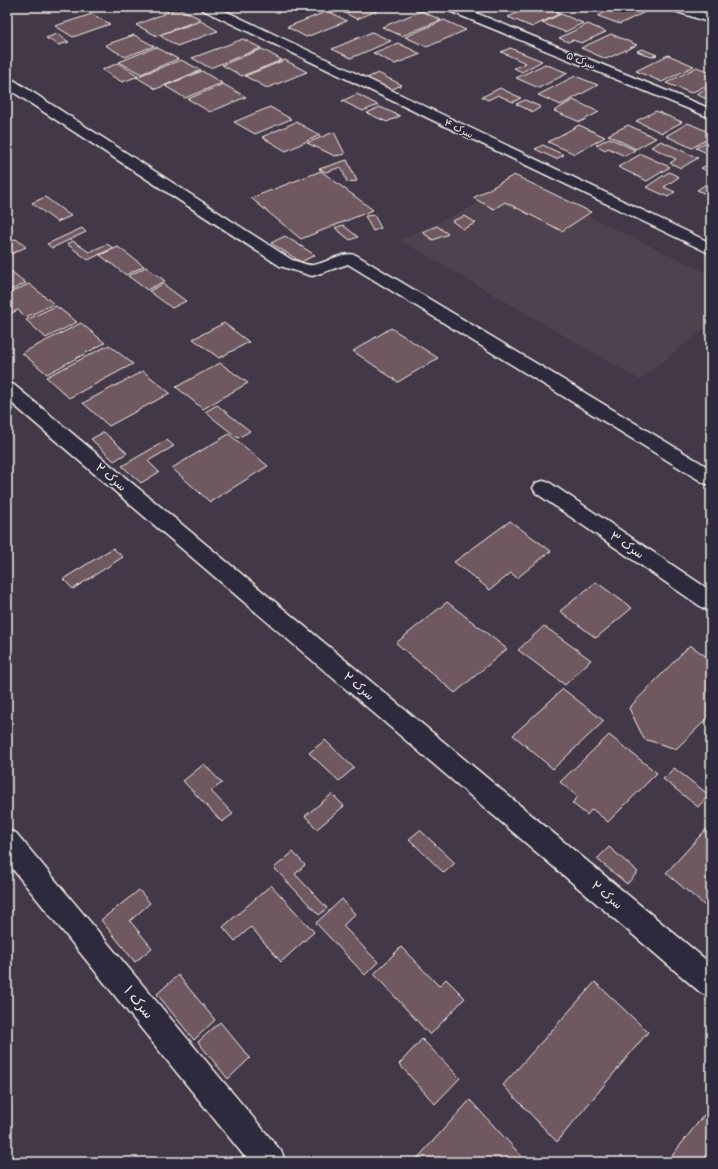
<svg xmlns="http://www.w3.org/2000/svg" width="718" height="1169" viewBox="0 0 718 1169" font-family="'Balsamiq Sans','Playpen Sans Arabic',sans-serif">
<rect width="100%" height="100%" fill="#423848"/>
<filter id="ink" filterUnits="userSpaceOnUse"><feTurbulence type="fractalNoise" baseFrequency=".025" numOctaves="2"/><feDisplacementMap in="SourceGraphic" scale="8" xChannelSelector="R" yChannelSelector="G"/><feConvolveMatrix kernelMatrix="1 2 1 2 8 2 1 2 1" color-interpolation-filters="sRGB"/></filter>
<g filter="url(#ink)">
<polygon fill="#50424f" points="521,184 711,275 711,323 640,380 400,240"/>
<g fill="#705960" stroke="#f4f1e8">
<polygon points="126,7 163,7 128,12"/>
<polygon points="338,7 386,7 357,19 334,8"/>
<polygon points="530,7 544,7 561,13 532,27 508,17"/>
<polygon points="616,7 637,7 647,11 620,24 598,16"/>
<polygon points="178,8 201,19 157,36 136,25"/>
<polygon points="328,11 347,21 306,37 287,27"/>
<polygon points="421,11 441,20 402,36 382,27"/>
<polygon points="92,14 110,24 73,37 55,26"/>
<polygon points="561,14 583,23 565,32 542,23"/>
<polygon points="444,20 466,30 427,47 405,37"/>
<polygon points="201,21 218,31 177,46 159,35"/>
<polygon points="588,24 606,32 581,43 573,40 568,42 559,38"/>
<polygon points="372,32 391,41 351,58 332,49"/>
<polygon points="57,34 69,42 59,45 46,38"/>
<polygon points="611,34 637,45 606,59 581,48"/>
<polygon points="134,35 154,46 125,57 105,45"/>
<polygon points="243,39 261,48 210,68 192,58"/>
<polygon points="398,43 421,54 395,64 373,53"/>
<polygon points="156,47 178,59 141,74 119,62"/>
<polygon points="510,48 542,61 522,72 514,68 526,63 501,52"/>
<polygon points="262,49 282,60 242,76 222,65"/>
<polygon points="642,49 657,55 651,57 637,51"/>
<polygon points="668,55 694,66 662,82 636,71"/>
<polygon points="181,60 201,70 156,89 136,77"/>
<polygon points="285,60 307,72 267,88 245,76"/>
<polygon points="118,63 139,76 122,82 102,70"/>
<polygon points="545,64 568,73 539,88 516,78"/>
<polygon points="697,67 711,73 711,83 691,93 666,83"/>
<polygon points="202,71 222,83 185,98 165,86"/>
<polygon points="378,73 402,85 390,90 367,78"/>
<polygon points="575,76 598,85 561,105 538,95"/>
<polygon points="223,84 246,97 210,112 188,99"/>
<polygon points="711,86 711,101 696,94"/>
<polygon points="500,88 521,98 513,102 498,95 488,100 482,97"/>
<polygon points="357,94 378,105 363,111 342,101"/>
<polygon points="525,100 541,107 533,112 516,104"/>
<polygon points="573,100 599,112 580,122 554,111"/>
<polygon points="270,107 291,119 255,134 234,122"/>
<polygon points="380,107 400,116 387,122 367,113"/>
<polygon points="656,111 682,122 662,133 636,121"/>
<polygon points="296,122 320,135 286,151 262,137"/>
<polygon points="688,123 711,133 711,137 692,148 666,136"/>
<polygon points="579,125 605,137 575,154 548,142"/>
<polygon points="628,125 656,138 636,149 608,135"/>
<polygon points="334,132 345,154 335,156 307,143"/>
<polygon points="609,138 635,150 625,156 608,148 605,150 596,145"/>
<polygon points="711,139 711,155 696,148"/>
<polygon points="661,141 698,158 681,168 670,163 676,159 651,147"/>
<polygon points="543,145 564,155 556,159 535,149"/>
<polygon points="641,154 670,167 647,181 618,167"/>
<polygon points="347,160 357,181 347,182 341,167 326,172 319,169"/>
<polygon points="711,163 711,173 701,168"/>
<polygon points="321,171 373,210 301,239 251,198"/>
<polygon points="669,172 679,177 664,187 675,192 668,197 646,187"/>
<polygon points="514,175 591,212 562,231 505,202 494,209 473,198"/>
<polygon points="711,181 711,193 708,195 697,190"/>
<polygon points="45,197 71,216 57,222 32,203"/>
<polygon points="374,215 381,228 373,231 365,216"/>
<polygon points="465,216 476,223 463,229 452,221"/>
<polygon points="343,225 358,237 350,240 335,228"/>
<polygon points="437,226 448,234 433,240 422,232"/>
<polygon points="82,228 86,232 52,248 47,244"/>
<polygon points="285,236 315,255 301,262 271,243"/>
<polygon points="16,239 26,247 7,256 7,243"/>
<polygon points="73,241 89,252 107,244 113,248 88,260 67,244"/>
<polygon points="118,247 144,266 126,275 100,255"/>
<polygon points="146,267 165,281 147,290 128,276"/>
<polygon points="7,269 7,268 26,283 7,292"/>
<polygon points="29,284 54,304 26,317 18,310 7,315 7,294"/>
<polygon points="163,284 186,301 172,308 149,291"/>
<polygon points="56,306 77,322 46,338 26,320"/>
<polygon points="81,323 105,343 47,374 22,353"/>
<polygon points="224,323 249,342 219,358 193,339"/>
<polygon points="391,328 438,358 398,382 353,351"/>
<polygon points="109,345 133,364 69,398 46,377"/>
<polygon points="220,363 248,383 203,409 176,387"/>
<polygon points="143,371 170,393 109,426 83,403"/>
<polygon points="217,405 250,431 238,438 205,412"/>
<polygon points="104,432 127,453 114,461 91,439"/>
<polygon points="229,434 268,466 210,502 172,468"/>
<polygon points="167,440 174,446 148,461 159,472 141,483 122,466"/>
<polygon points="510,521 551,551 517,578 511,573 490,590 454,562"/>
<polygon points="113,548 123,557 73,589 63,579"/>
<polygon points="596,582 632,608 596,638 560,611"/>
<polygon points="447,602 507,649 455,693 396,643"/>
<polygon points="544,626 591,660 565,685 518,650"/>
<polygon points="690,645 711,660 711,715 676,749 644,739 629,708"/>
<polygon points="563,689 604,721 553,769 513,735"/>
<polygon points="609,735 657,773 608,822 592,809 587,815 572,803 578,797 560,782"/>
<polygon points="325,740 354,768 339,781 309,753"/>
<polygon points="204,764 222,783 211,791 233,814 222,822 183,781"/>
<polygon points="674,768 709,795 698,807 663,779"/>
<polygon points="332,794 344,806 317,829 305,816"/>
<polygon points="711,824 711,911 666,873"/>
<polygon points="420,830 455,863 444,873 409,839"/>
<polygon points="609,847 638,872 627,884 597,859"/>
<polygon points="293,852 305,865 295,874 327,908 319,915 274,868"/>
<polygon points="271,885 314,932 281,962 251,927 235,941 223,927"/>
<polygon points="139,890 150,903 130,921 152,948 135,962 101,920"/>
<polygon points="342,899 355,914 343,926 378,962 365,975 316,923"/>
<polygon points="401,947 439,986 446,979 465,998 430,1035 374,974"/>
<polygon points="178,975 215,1020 194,1040 157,994"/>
<polygon points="595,982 648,1032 557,1142 503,1085"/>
<polygon points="220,1022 250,1058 228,1079 198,1042"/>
<polygon points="422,1039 460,1078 435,1104 399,1064"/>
<polygon points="470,1100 527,1162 414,1162"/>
<polygon points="711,1106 711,1162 667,1162"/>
</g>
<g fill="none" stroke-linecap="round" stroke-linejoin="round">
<g stroke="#f4f1e8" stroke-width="3">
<g id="street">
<polygon points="201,7 217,7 711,243 711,254 203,10"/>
<polygon points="445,7 461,7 711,109 711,118 447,10"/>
<polygon points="670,7 688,7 711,15 711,23 672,10"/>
<path d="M7,78L12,79L292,260C298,261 307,266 313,265C327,263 341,251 356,255L711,469V485L704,483L348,264L312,276L280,266L7,88Z"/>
<polygon points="7,383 14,385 711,964 711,997 701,993 7,399"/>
<polygon points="543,481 550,483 711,591 711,611 703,608 536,493 533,488 536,483"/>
<polygon points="7,830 16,833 281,1151 286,1162 249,1162 7,862"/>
</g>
</g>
<use href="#street" fill="#2f2a3d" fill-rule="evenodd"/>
</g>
</g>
<g text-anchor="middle" stroke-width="3" stroke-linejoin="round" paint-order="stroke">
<g font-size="10" fill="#f4f1e8" stroke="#2f2a3d">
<text transform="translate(581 60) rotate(22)" y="4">سرک ۵</text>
<text transform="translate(459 128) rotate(26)" y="4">سرک ۴</text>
</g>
<g font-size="12" fill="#f4f1e8" stroke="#2f2a3d">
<text transform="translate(111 477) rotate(40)" y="4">سرک ۲</text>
<text transform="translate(627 545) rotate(34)" y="4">سرک ۳</text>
<text transform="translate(359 686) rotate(40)" y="4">سرک ۲</text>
<text transform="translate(607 895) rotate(40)" y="4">سرک ۲</text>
</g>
<g font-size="14" fill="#f4f1e8" stroke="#2f2a3d">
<text transform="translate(139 1002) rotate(51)" y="5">سرک ۱</text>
</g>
</g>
<rect width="718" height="1169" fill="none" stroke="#2f2a3d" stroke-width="24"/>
<rect x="12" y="12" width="694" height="1145" fill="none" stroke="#f4f1e8" stroke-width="1.5" filter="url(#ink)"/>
</svg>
